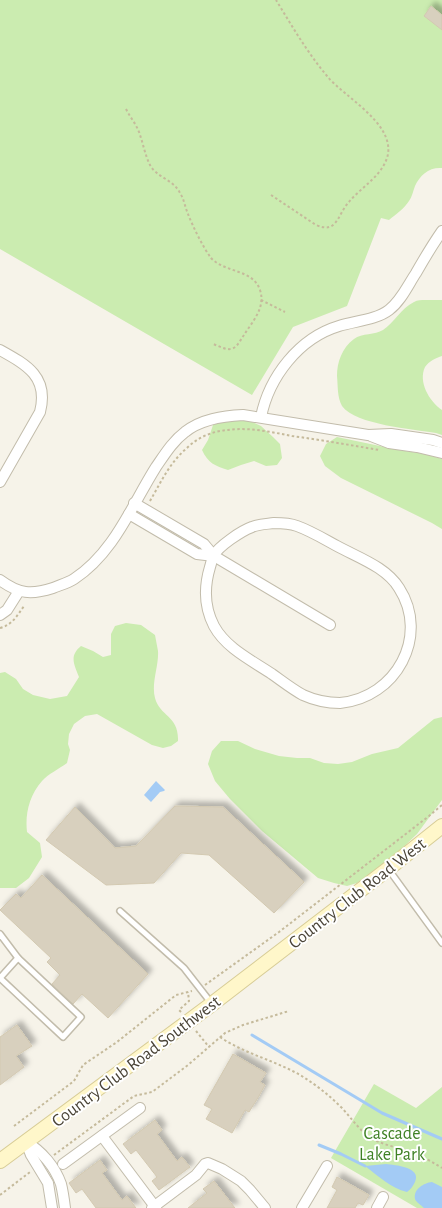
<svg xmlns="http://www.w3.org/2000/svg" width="442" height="1208" viewBox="0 0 442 1208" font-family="'Alegreya Sans',sans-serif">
<defs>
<filter id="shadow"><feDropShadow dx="4.5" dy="-4.5" stdDeviation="2.5" flood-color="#0004"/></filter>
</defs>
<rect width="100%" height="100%" fill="#f6f3e9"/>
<g fill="#cbecb0">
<path d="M0,0H442V168C429,167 420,175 415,186C413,191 412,197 409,201C404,209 396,214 389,220L381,218L347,306L293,327L252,395L0,249Z"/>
<path d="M425,300H442V356C436,358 429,361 425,367C418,382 429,401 442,410V435L436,433C413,429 356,425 342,406C337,397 338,386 337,376C337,362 342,348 354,339C362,333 375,335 383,330C394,323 401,308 414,302C417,300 422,300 425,300Z"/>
<path d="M246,419L261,426L273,437L280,444L282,458L277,465L266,466L254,461L241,465L228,470C215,466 208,463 202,450L208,440L213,425L225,420Z"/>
<polygon points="337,437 399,450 425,454 442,459 442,529 432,523 341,478 325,466 320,456 326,444"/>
<path d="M126,623L141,625L155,635C156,640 157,646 158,651C159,666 151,683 155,698C160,717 179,715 178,741L171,746L163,748L152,745L97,714L85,716L74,724L69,734L68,744L70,750L67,763C59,769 48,774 42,781C29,796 25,814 27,832L40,843L42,857L29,878L16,888H0V673L5,672L16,679L23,689L33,695L50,699L67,696L79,677C74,664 69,656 81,646L93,651L103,657L111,655V634L115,626Z"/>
<polygon points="442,717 442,800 417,834 395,855 357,883 347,886 334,883 318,878 262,831 230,799 215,781 208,764 212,751 221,741 238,741 255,749 279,756 297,758 310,758 324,763 338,764 352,762 372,754 398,748 434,719"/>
<polygon points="374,1084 416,1108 442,1087 442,1208 417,1208 331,1158"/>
</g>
<g fill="#a3cbf5">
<polygon points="156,781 165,790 164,791 160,792 151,802 144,795"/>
<path d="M386,1164C395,1165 422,1167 415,1182C413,1186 411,1189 407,1192C391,1188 378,1176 365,1166Z"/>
<path d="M432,1182L442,1187V1208H424C421,1205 416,1202 415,1199C413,1189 424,1183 432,1182Z"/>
</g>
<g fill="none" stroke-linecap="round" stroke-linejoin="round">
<g stroke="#a3cbf5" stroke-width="3">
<polyline points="252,1035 382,1113 442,1139"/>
<polyline points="319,1145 341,1154 365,1166"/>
</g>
</g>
<g fill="#d8d0be" stroke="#d3c9b1" filter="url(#shadow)">
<polygon points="431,6 442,15 442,30 424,16"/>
<polygon points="175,806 223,807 304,882 274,913 209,855 181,853 154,883 106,885 46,840 75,807 115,848 136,846"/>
<polygon points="42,875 148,974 108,1018 82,994 73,1004 52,984 60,975 47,962 51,958 0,910 16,894 21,898"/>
<polygon points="17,1025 32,1046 16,1056 24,1067 0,1085 0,1037"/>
<polygon points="233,1054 266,1073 260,1082 265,1085 259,1096 249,1112 245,1110 232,1133 206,1119 212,1109 204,1105"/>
<polygon points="155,1120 162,1130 157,1134 177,1161 182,1157 190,1167 159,1190 152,1181 157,1177 136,1150 131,1154 123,1144"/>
<polygon points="100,1160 107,1170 102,1173 122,1200 127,1196 136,1208 96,1208 82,1189 76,1193 69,1183"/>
<polygon points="337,1177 369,1195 363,1205 358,1203 355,1208 327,1208 337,1190 332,1187"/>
<polygon points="214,1181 235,1208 188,1208 207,1193 203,1189"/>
</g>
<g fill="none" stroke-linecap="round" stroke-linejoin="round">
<g stroke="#c2bcab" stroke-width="8">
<g id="service">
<polyline points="389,870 442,943"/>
<polyline points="120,911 184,968 212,1004"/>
<polyline points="0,934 18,958"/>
<polygon points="18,958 81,1017 63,1037 0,978"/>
</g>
</g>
<g stroke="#c2bcab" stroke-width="12">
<g id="minor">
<path d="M0,350C27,365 49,377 40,412L0,482"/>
<path d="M261,417C269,377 299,338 339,326C355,321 376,320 389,310C401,301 408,285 416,273C424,259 433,244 442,231"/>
<polyline points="371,436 389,443 417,447 442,453"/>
<polyline points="134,503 204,544 214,556 330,625"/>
<polyline points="129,514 197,554 214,556"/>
<path d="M274,523C282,523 289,523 297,526C311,531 324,539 337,546C359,558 386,567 399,588C430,636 396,698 340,703C328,703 314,700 303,695C292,689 282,681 272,674C251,660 226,648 214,626C204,607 204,587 210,567C211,564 212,559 213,556C219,546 241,531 252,527C259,524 267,524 274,523Z"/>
<path d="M0,580C19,594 31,595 53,588C60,585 68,583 74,579C114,553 132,505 156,467C165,454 173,441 185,432C201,419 223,416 243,415L368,435L391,434L433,440L442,443"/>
<polyline points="0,615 7,610 19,591"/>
<polyline points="102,1136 156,1208"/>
<path d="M26,1142C42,1151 55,1167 61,1184C63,1192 64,1200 65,1208"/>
<polyline points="26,1142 31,1155 48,1183 52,1208"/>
<polyline points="63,1164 140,1108"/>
<polyline points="152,1208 196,1175 205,1164 208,1163 222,1169 241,1181 250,1190 265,1208"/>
<polyline points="302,1208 327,1166"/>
<polyline points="377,1208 383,1197"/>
</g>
</g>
<g stroke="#d8cd97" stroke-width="16">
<polyline id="secondary" points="0,1161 212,1004 388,869 442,826"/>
</g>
<g stroke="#c5ba9b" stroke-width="2" stroke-dasharray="2.5 2.5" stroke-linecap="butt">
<path d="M126,109C130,117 136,124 139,132C143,143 145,155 150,165C156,177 174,180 180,193C184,199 185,207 188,214C193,227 203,247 211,258C225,273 253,269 260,290C266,308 252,322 244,335C240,340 238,347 231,349C225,350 219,346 213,344"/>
<path d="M271,195L316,225C337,234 337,216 348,203C361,187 384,175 388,154C393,122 344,97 327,76C307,52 292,26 276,0"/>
<polyline points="261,300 285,312"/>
<path d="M150,501C161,482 170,462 187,448C198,437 213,431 228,430C249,427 271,432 292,436C321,440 350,445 379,450"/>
<path d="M0,628C12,625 17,616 24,606"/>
<polyline points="205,985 279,932 429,816 442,805"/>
<polyline points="181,1012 179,1010 189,1001 188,992"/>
<polyline points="196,1031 209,1047"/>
<path d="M220,1037C245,1054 274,1060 300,1075C315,1084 329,1095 342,1108C351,1118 358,1128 368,1136C381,1145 397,1147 411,1152C422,1156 432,1162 442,1168"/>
<polyline points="14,1126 74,1081 83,1065 117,1042 176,995 192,991"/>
<polyline points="54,1155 134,1096 152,1092 188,1065 225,1033 243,1025 289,1011"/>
<polyline points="0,1195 30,1172"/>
</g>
<use href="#service" stroke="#fff" stroke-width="5"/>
<use href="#minor" stroke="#fff" stroke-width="10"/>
<use href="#secondary" stroke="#fff7ca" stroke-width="14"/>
</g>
<g text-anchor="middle" stroke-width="4" stroke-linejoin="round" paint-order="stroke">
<g font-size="18" fill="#4a4437" stroke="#fff">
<text transform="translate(357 893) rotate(-38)" y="6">Country Club Road West</text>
<text transform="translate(136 1061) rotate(-37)" y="6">Country Club Road Southwest</text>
</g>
<g font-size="18" fill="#3f8125" stroke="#fff">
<text x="392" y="1139">Cascade<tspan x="392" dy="21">Lake Park</tspan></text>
</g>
</g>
</svg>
